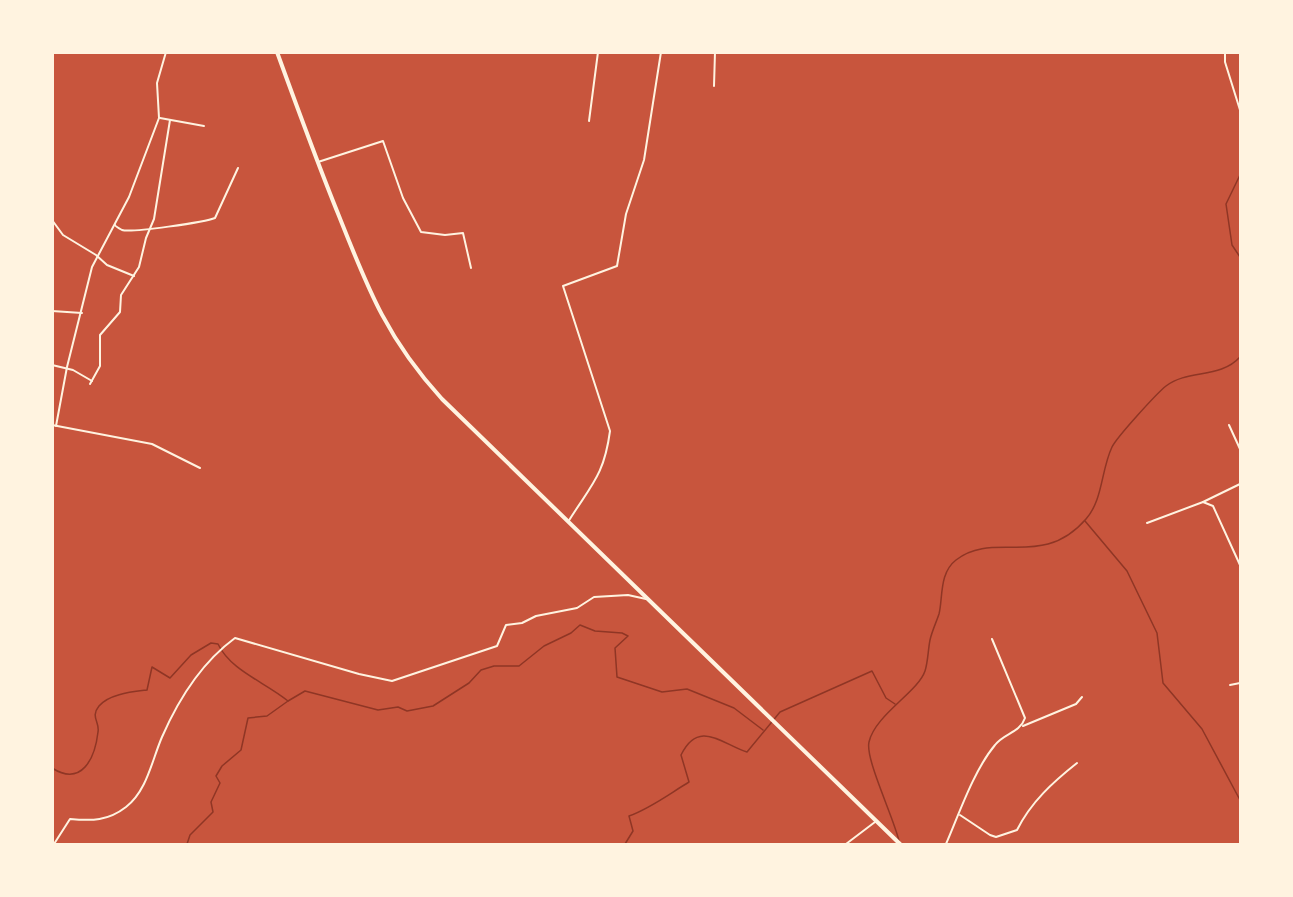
<svg xmlns="http://www.w3.org/2000/svg" width="1293" height="897" viewBox="0 0 1293 897" font-family="'Nunito Sans',sans-serif">
<rect width="100%" height="100%" fill="#c8553d"/>
<g fill="none" stroke-linecap="round" stroke-linejoin="round">
<g stroke="#8f3625" stroke-width="1.5">
<polyline points="1240,175 1226,204 1232,245 1240,257"/>
<polyline points="1085,521 1127,571 1157,633 1163,683 1202,729 1240,800"/>
<path d="M52,768C82,787 95,758 98,732C100,722 90,717 99,706C109,694 131,692 147,690L152,667L170,678L191,655L211,643L218,644C231,671 265,682 288,701L305,691L378,710L398,707L407,711L433,706L469,683L481,670L494,666H519L544,646L571,633L580,625L595,631L622,633L628,636L615,648L617,677L662,692L687,689L734,708L763,730"/>
<path d="M899,841C894,818 865,759 869,742C875,715 918,692 925,671C928,662 928,650 930,640C932,631 936,623 939,614C943,598 939,573 956,560C994,530 1042,570 1086,519C1103,500 1101,470 1112,447C1117,437 1156,394 1166,386C1188,369 1220,379 1240,357"/>
<polyline points="187,844 190,835 213,812 211,802 220,783 216,776 222,766 241,750 248,718 267,716 288,701"/>
<path d="M625,844L633,831L629,816C651,808 669,794 689,782L681,755C699,718 723,745 747,752L780,712L872,671L886,698L895,704"/>
</g>
<g stroke="#fff3e0" stroke-width="2">
<polyline points="1225,52 1225,62 1240,110"/>
<polyline points="714,86 715,52"/>
<polyline points="160,118 204,126"/>
<polyline points="589,121 598,52"/>
<polyline points="318,162 383,141 403,198 421,232 445,235 463,233 471,268"/>
<polyline points="52,220 63,235 96,255 107,265 134,276"/>
<path d="M115,225C115,226 122,230 122,230C131,233 206,222 215,218L238,168"/>
<polyline points="52,311 82,313"/>
<polyline points="52,365 73,370 92,381"/>
<polyline points="90,384 100,366 100,335 120,312 121,295 139,267 146,238 154,219 170,120"/>
<polyline points="52,425 152,444 200,468"/>
<polyline points="1229,425 1240,449"/>
<polyline points="56,426 67,367 92,267 129,197 159,118 157,83 166,52"/>
<polyline points="1203,502 1240,484"/>
<path d="M568,522C591,485 604,476 610,431L563,286L617,266L626,214L644,160L661,52"/>
<polyline points="1147,523 1203,502 1213,506 1240,565"/>
<polyline points="1230,685 1240,683"/>
<polyline points="1023,726 1076,704 1082,697"/>
<path d="M960,815L990,835L996,837L1017,830C1031,802 1053,782 1077,763"/>
<path d="M54,844L70,819C92,821 108,821 126,807C147,791 152,760 162,737C179,698 201,663 235,638L359,674L392,681L497,646L506,625L522,623L536,616L577,608L594,597L628,595L646,599"/>
<polyline points="846,844 875,822"/>
<path d="M946,844C959,814 974,770 995,745C1004,733 1020,733 1025,718L992,639"/>
</g>
<path stroke="#fff3e0" stroke-width="4" d="M277,52C297,107 317,162 339,216C368,289 387,339 442,399L900,844"/>
</g>
<rect width="1293" height="897" fill="none" stroke="#fff3e0" stroke-width="108"/>
</svg>
